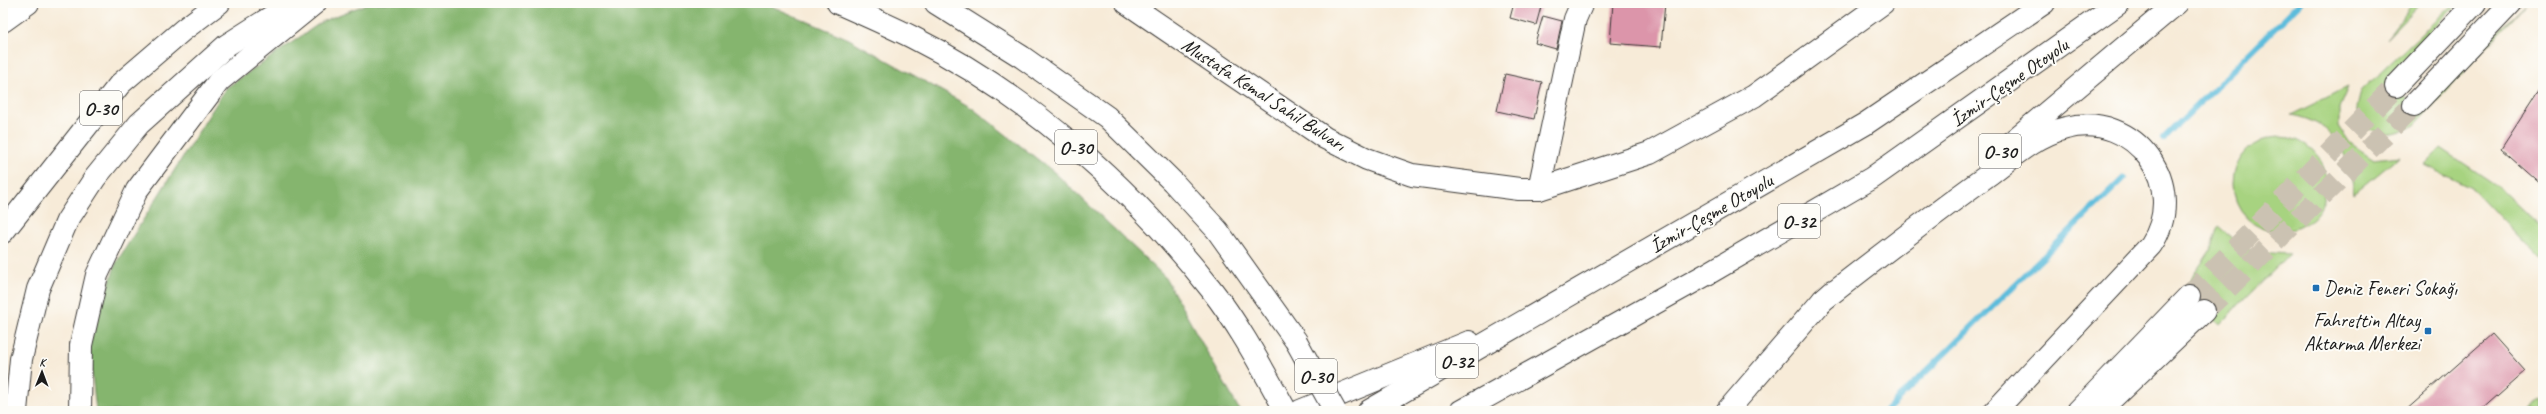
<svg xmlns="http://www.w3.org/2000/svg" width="2546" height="414" viewBox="0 0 2546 414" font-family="Caveat,sans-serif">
<rect width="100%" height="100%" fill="#fdfcf7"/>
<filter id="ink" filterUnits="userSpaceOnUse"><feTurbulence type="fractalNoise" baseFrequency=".025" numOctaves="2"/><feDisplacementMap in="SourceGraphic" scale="8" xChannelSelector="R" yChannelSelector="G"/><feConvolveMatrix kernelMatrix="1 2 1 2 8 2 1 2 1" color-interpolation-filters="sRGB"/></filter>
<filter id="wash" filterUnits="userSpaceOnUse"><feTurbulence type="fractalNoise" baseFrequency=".012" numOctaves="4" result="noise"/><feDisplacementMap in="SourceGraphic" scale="16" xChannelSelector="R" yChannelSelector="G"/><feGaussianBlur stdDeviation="0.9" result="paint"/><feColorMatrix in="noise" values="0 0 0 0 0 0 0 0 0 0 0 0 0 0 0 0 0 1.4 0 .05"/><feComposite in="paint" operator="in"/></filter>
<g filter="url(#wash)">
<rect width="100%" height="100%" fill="#f7ebd8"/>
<g fill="#a7d380" stroke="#62784e">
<polygon points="2414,3 2421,3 2386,39"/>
<path d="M2454,3H2457L2387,78L2419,110L2526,3L2415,125C2393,136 2387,138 2365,127L2357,108L2361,91Z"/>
<path d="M2348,87L2339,108V126L2350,143L2374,159L2400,156L2354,194C2349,153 2336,123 2291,115Z"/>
<circle cx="2280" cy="184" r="47"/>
<polygon points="2441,148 2496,185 2543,229 2543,263 2473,189 2424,165"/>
<polygon points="2218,226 2234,240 2253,252 2289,254 2219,325 2183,290 2210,251"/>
<polygon points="2543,400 2543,411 2531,410"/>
</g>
<polygon fill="#85b56e" stroke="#506845" points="369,3 764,3 849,39 972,108 1054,172 1165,277 1240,411 96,411 89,346 116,263 226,88 323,21"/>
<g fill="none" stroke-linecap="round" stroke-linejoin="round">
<g stroke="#5cbcdb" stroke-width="6">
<polyline points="2163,139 2300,3"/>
<polyline points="1886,411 2124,178"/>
</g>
</g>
<g id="blocks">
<g fill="#dc95aa">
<polygon points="1514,3 1542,3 1536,25 1510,18"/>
<polygon points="1613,3 1665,3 1661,47 1610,43"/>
<polygon points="1543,16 1562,21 1556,49 1535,43"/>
<polygon points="1505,74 1542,82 1534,119 1497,111"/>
<polygon points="2543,84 2543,186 2501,149"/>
<polygon points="2492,334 2525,371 2480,411 2405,411"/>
</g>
</g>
</g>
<g filter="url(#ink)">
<use href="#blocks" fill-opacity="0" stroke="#3d3b38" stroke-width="1"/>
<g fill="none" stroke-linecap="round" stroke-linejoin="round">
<g stroke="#cbc2b2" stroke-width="22" stroke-dasharray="22 11" stroke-linecap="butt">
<polyline points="2189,296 2396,86"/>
<polyline points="2204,311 2414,105"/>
</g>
<g stroke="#3d3b38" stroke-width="24">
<polyline id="minor" points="1539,189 1575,19 1582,3"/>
</g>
<g stroke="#3d3b38" stroke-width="24">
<g id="secondary">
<polyline points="1127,3 1325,138 1367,159 1412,175 1519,189 1539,189 1650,153 1754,96 1883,3"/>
<polyline points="3,21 28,3"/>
<polyline points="2396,86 2475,3"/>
<polyline points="2414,105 2511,3"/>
<polyline points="2078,411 2189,296"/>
<polyline points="2099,411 2204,311"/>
</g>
</g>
<g stroke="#3d3b38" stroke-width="24">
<g id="motorway">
<path d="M838,3C863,14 888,25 912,37C1028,95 1131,187 1211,289C1240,326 1263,370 1286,411"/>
<polyline points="936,3 1022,57 1107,117 1173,182 1217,230 1296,341"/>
<polyline points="2007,146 2177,3"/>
<polyline points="3,232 120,84 183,30 219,3"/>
<path d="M1823,300C1877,258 1931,216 1987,176C2011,158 2036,135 2066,128C2135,110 2190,186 2151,245L1995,411"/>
<polyline points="16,411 21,359 38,289 67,221 95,178 139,124 227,45 293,3"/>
<polyline points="80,411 81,345 97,275 137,190 219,81 315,3"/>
<polyline points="1300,411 1469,342"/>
<polyline points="1369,411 1865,124 2044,3"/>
<polyline points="1461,411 1709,273 1872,178 2119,3"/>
<polyline points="1727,411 1823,300 1833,291"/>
</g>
</g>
<use href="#minor" stroke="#fff" stroke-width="22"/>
<use href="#secondary" stroke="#fff" stroke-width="22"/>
<use href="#motorway" stroke="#fff" stroke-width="22"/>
<g stroke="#3d3b38" stroke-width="24" stroke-linecap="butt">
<polyline id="motorway-bridge" points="1296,341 1335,411"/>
</g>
<use href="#motorway-bridge" stroke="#fff" stroke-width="22"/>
</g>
</g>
<g fill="#1f6fb2" stroke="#fdfcf7" stroke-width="1.5">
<rect x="2312" y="284" width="8" height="8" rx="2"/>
<rect x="2424" y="327" width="8" height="8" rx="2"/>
</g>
<g text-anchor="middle" stroke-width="4" stroke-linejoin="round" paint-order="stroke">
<g fill="#fdfcf7" stroke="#605f5e" stroke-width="1">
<rect x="80" y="91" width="42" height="34" rx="3"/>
<rect x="1055" y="130" width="42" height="34" rx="3"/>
<rect x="1979" y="134" width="42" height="34" rx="3"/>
<rect x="1778" y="204" width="42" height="34" rx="3"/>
<rect x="1436" y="344" width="42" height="34" rx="3"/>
<rect x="1295" y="359" width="42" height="34" rx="3"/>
</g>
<g font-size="19" font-weight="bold" fill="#1c1c1c">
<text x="101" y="115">O-30</text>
<text x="1076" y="154">O-30</text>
<text x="2000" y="158">O-30</text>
<text x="1799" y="228">O-32</text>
<text x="1457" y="368">O-32</text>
<text x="1316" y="383">O-30</text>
</g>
<g font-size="20" fill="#1c1c1c" stroke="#fdfcf7">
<text transform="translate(2009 82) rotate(-35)" y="7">İzmir-Çeşme Otoyolu</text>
<text transform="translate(1264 94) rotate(33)" y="7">Mustafa Kemal Sahil Bulvarı</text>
<text transform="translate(1711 213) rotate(-30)" y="7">İzmir-Çeşme Otoyolu</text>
</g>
<g font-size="20" fill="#1c1c1c" stroke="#fdfcf7" text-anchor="start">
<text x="2324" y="295">Deniz Feneri Sokağı</text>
<text x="2420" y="327" text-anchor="end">Fahrettin Altay<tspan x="2420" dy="23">Aktarma Merkezi</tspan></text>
</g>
</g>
<rect width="2546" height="414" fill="none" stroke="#fdfcf7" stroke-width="16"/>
<g transform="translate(42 372) rotate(1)" stroke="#fdfcf7" stroke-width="3" paint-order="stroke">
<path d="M0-3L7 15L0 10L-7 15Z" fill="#1c1c1c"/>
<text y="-6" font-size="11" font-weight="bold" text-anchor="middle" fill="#1c1c1c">K</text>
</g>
</svg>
